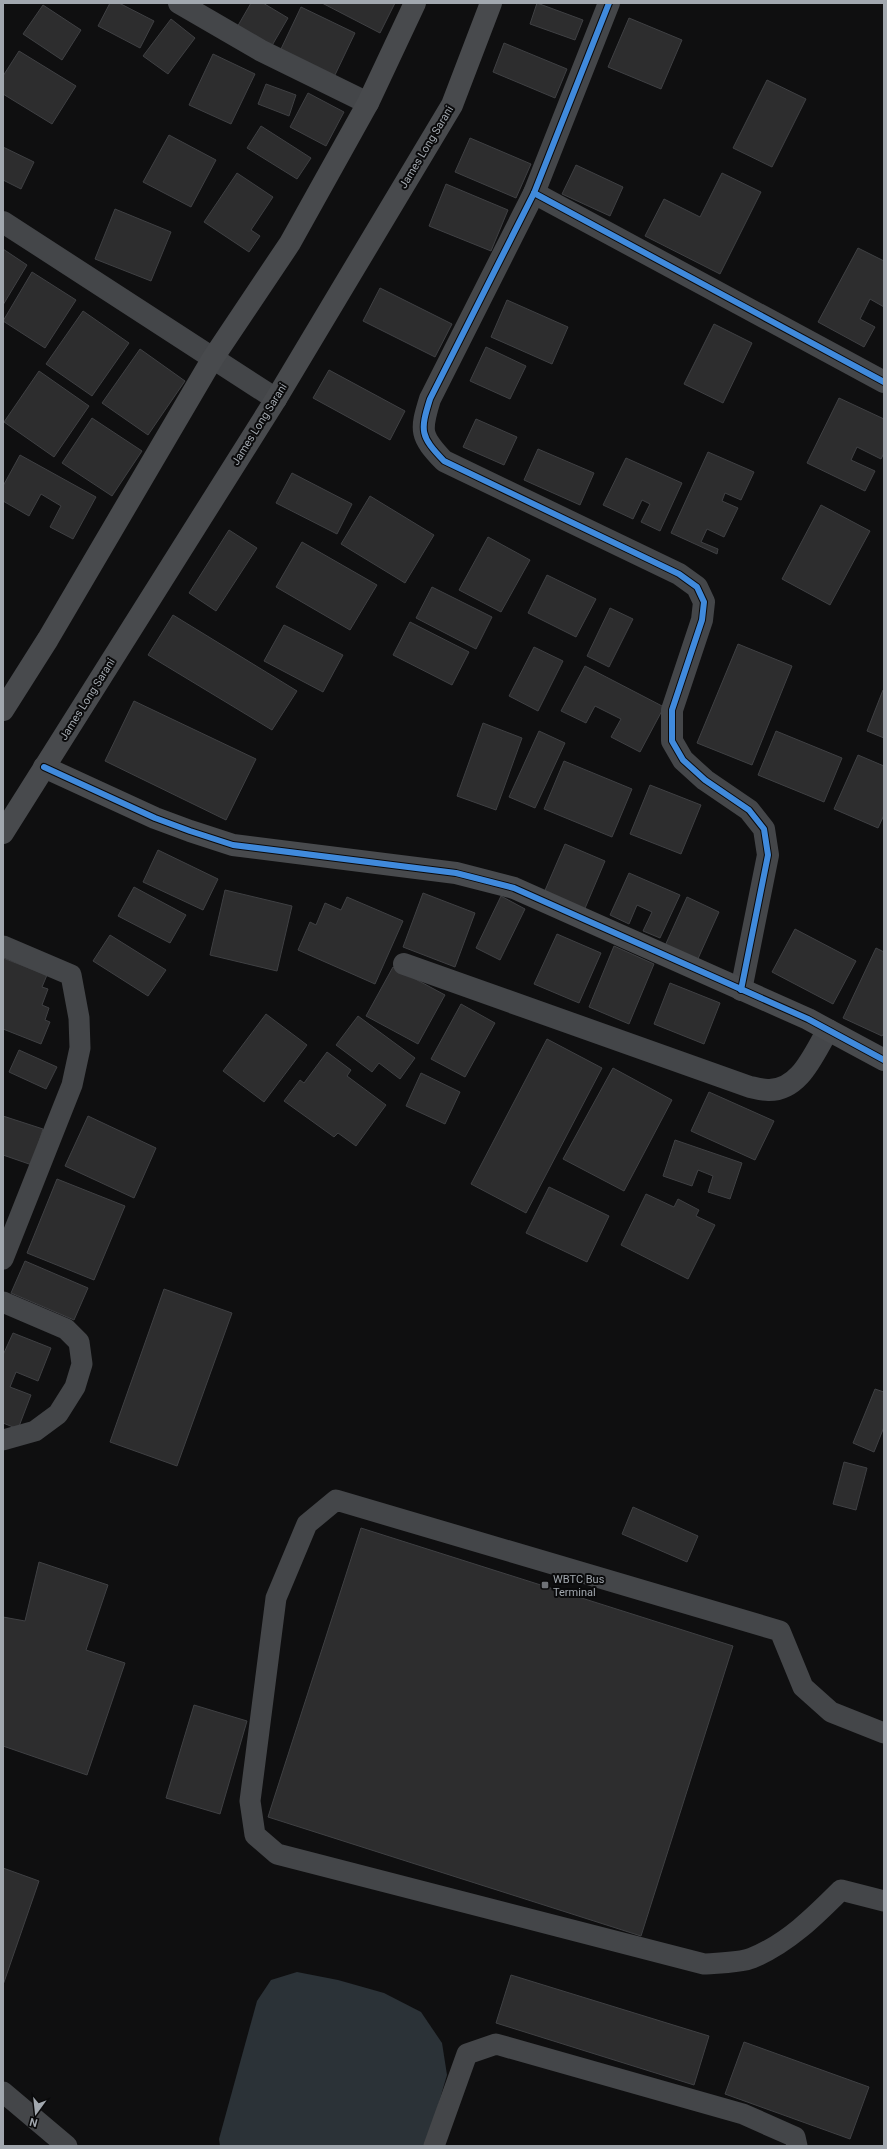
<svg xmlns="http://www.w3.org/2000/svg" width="887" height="2149" viewBox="0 0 887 2149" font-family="Roboto,sans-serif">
<rect width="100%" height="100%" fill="#0f0f10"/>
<polygon fill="#2b3237" points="297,1972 338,1980 384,1993 421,2012 442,2043 447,2075 426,2146 220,2146 219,2139 257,2001 271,1980"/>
<g fill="#2d2d2e" stroke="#3f4043">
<polygon points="110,3 119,3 154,21 140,48 98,26"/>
<polygon points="251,3 263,3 288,18 270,49 236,29"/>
<polygon points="322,3 395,3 380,33"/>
<polygon points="537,3 583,20 575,40 530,24"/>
<polygon points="43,5 81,30 62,60 23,34"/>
<polygon points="301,7 355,33 334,77 280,51"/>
<polygon points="629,18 682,40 661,89 608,67"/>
<polygon points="171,19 195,38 168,74 143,56"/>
<polygon points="504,43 567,69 555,98 493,72"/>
<polygon points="19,51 76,86 52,124 3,94 3,76"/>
<polygon points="213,54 255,74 231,124 189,105"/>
<polygon points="767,80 806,99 772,167 733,148"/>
<polygon points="266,84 296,95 289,116 258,104"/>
<polygon points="308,93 344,112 326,146 290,127"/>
<polygon points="261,126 311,158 297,179 247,148"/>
<polygon points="169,135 216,160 191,207 143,182"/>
<polygon points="470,138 531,164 516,198 455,172"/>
<polygon points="3,147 34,162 21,189 3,180"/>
<polygon points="576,165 623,187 610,216 562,194"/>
<polygon points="237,173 273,197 251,230 260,236 249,252 204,222"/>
<polygon points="722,173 761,192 720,274 645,236 664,199 700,217"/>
<polygon points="446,184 508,210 491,251 429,226"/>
<polygon points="115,209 171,232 151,281 95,259"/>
<polygon points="858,248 884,261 884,307 870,299 860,319 875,327 864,347 818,322"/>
<polygon points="3,249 27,265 3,305"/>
<polygon points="32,272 76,300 45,348 3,321"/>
<polygon points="380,288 452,324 435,357 363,321"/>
<polygon points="507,300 568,327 552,364 491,337"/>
<polygon points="83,311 129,343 92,396 46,364"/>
<polygon points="714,324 752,343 723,403 684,384"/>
<polygon points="486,347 526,366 510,399 470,381"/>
<polygon points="140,349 185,381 148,435 102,403"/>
<polygon points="329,370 405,411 390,440 313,398"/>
<polygon points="39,371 89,406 54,457 4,422"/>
<polygon points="839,398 884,419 884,453 881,459 857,447 851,460 875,471 865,491 807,463"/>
<polygon points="92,418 142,451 112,496 62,463"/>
<polygon points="476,419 517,437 504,465 463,447"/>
<polygon points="538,449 594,473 580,505 524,480"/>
<polygon points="708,452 754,472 741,500 725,493 722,501 738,508 724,537 707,529 701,542 718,549 717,554 671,533"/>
<polygon points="20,455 96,497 73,539 50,527 61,506 41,494 29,516 3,501 3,486"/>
<polygon points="626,458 682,483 660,531 641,522 650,504 642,500 633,519 603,505"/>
<polygon points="292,473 352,504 337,534 276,503"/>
<polygon points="370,496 434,535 405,583 341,544"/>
<polygon points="821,505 870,531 830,605 782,579"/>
<polygon points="229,530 257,548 216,611 189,593"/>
<polygon points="488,537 530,560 501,612 459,590"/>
<polygon points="302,542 377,585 350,630 276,587"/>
<polygon points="547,575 596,599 576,637 528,613"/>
<polygon points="432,587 492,617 476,649 416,618"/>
<polygon points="610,608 633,619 609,667 587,656"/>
<polygon points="173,615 297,691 272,730 148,655"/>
<polygon points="410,622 469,652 452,685 393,655"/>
<polygon points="284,625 343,655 323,692 264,661"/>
<polygon points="738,644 792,666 752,765 697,743"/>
<polygon points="534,647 563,661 538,711 509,696"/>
<polygon points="585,666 664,707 640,752 611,737 621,719 595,706 586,723 561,711"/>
<polygon points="883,690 884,690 884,738 867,731"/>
<polygon points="134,701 256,759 226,820 105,761"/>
<polygon points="483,723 522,738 496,810 457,796"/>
<polygon points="539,731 565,743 535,808 509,797"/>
<polygon points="776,731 842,758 824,802 758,775"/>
<polygon points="858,755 884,766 884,815 878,828 834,809"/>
<polygon points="564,761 632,789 612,837 544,809"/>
<polygon points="650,785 701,805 681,854 630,834"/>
<polygon points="565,844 605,861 583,913 543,895"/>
<polygon points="158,850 218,879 203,910 143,882"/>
<polygon points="629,873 680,895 660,938 643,931 652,912 637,905 629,924 610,915"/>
<polygon points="134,887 186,915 170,943 118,916"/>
<polygon points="225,890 292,906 277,971 210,955"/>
<polygon points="423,893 475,913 455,967 403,947"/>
<polygon points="501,896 525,909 500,960 476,948"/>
<polygon points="347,897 403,921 375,984 298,950 310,922 316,925 325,903 341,910"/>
<polygon points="687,897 719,912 696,963 664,948"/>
<polygon points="795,929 856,961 833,1004 772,972"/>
<polygon points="557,934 601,953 579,1003 534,984"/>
<polygon points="110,935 166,970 148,996 93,961"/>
<polygon points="614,946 654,964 629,1024 589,1007"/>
<polygon points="876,948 884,952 884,1033 882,1036 843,1018"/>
<polygon points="3,958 47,975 42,987 48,989 42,1005 49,1008 45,1020 50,1022 41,1044 3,1029"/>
<polygon points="393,967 445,995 418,1044 366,1016"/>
<polygon points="670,983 720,1003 704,1044 654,1024"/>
<polygon points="461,1004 495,1023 465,1077 431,1059"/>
<polygon points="266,1014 307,1045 264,1102 223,1071"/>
<polygon points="358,1016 415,1058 400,1079 379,1063 372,1072 336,1045"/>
<polygon points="547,1039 602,1068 526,1213 471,1184"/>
<polygon points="19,1050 57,1067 46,1089 9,1072"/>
<polygon points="327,1052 351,1070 347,1076 386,1105 356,1146 338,1133 334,1137 284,1101 300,1080 304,1083"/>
<polygon points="613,1068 672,1100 624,1191 563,1159"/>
<polygon points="421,1073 460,1092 445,1124 406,1106"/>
<polygon points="709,1092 774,1121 755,1160 691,1131"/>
<polygon points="3,1116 43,1129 32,1165 3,1155"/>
<polygon points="88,1116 156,1148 134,1198 65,1166"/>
<polygon points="675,1140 742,1163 730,1199 708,1192 713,1176 698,1170 692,1186 663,1176"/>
<polygon points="57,1179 125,1206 94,1280 27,1253"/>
<polygon points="549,1187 609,1216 587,1262 526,1233"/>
<polygon points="646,1194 674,1207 678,1199 699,1210 696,1216 715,1225 688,1279 621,1245"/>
<polygon points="25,1261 88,1288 74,1320 11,1293"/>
<polygon points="164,1289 232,1313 177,1466 110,1442"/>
<polygon points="13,1333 51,1348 38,1381 16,1372 10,1387 31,1395 18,1429 3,1423 3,1355"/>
<polygon points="875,1389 884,1392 884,1427 874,1452 853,1443"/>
<polygon points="844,1462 867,1468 856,1510 833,1504"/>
<polygon points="633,1507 698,1536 687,1562 622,1534"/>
<polygon points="361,1528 733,1646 641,1936 268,1817"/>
<polygon points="39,1562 108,1585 86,1650 125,1663 87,1775 3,1746 3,1617 25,1621"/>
<polygon points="194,1705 247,1721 220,1814 166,1798"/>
<polygon points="3,1868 39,1881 3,1985"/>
<polygon points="511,1975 709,2036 694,2085 496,2023"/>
<polygon points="744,2042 869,2087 850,2139 725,2094"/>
</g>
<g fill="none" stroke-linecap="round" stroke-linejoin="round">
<g stroke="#444649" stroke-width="21">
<polyline points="3,946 71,975 79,1018 80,1048 72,1085 3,1259"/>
<polyline points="3,1302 66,1329 79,1342 82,1364 75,1387 58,1414 35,1431 3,1440"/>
<path d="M884,1733L831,1712L803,1687L780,1631L336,1500L307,1524L276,1598L250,1801L255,1835L277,1854L704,1964C717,1963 740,1963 752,1958C787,1944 815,1916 841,1890L884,1901"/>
<polyline points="3,2092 67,2146"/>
<polyline points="434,2146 467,2054 496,2044 743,2114 795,2137 797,2146"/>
</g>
<g stroke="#444649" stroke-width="22">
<polyline points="179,3 260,50 368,103"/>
<path d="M609,3L534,193L430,399C420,431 420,436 444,461L679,574L697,587L704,602L702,620L672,710V741L683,760L705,780L749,810L764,829L768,855L741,990"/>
<polyline points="534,193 884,382"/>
<polyline points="3,222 276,399"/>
<path d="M404,964L750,1087C755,1088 762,1090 768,1090C800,1091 814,1053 828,1030"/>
</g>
<g stroke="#484a4d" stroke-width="22">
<polyline points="3,710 48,639 213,358 290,243 368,103 415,3"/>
<polyline points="44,767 155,818 190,831 233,845 456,873 514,888 808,1019 884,1060"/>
<polyline points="3,833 276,399 452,105 491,3"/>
</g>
<g stroke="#0a0a0b" stroke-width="8">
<g id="cycleway">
<path d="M609,3L534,193L430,399C420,431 420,436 444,461L679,574L697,587L704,602L702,620L672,710V741L683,760L705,780L749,810L764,829L768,855L741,990"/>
<polyline points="534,193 884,382"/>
<polyline points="44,767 155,818 190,831 233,845 456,873 514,888 808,1019 884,1060"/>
</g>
</g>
<use href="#cycleway" stroke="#408adc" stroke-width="6"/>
</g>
<rect fill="#6f7277" stroke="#0a0a0b" stroke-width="1.5" x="541" y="1581" width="8" height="8" rx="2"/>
<g text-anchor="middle" stroke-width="4" stroke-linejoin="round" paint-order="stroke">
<g font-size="11" fill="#a2a8af" stroke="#0a0a0b">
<text transform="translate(426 147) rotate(-59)" y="4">James Long Sarani</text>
<text transform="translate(259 424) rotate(-58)" y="4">James Long Sarani</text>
<text transform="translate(87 699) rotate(-58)" y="4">James Long Sarani</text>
</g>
<g font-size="11" fill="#a2a8af" stroke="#0a0a0b" text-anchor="start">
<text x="553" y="1583">WBTC Bus<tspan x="553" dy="13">Terminal</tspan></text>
</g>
</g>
<rect width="887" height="2149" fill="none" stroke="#a2a8af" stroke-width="8"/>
<g transform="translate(36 2113) rotate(195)" stroke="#0a0a0b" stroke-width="3" paint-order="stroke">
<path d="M0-3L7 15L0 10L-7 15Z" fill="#a2a8af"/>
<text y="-6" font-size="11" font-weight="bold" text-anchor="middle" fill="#a2a8af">N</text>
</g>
</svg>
